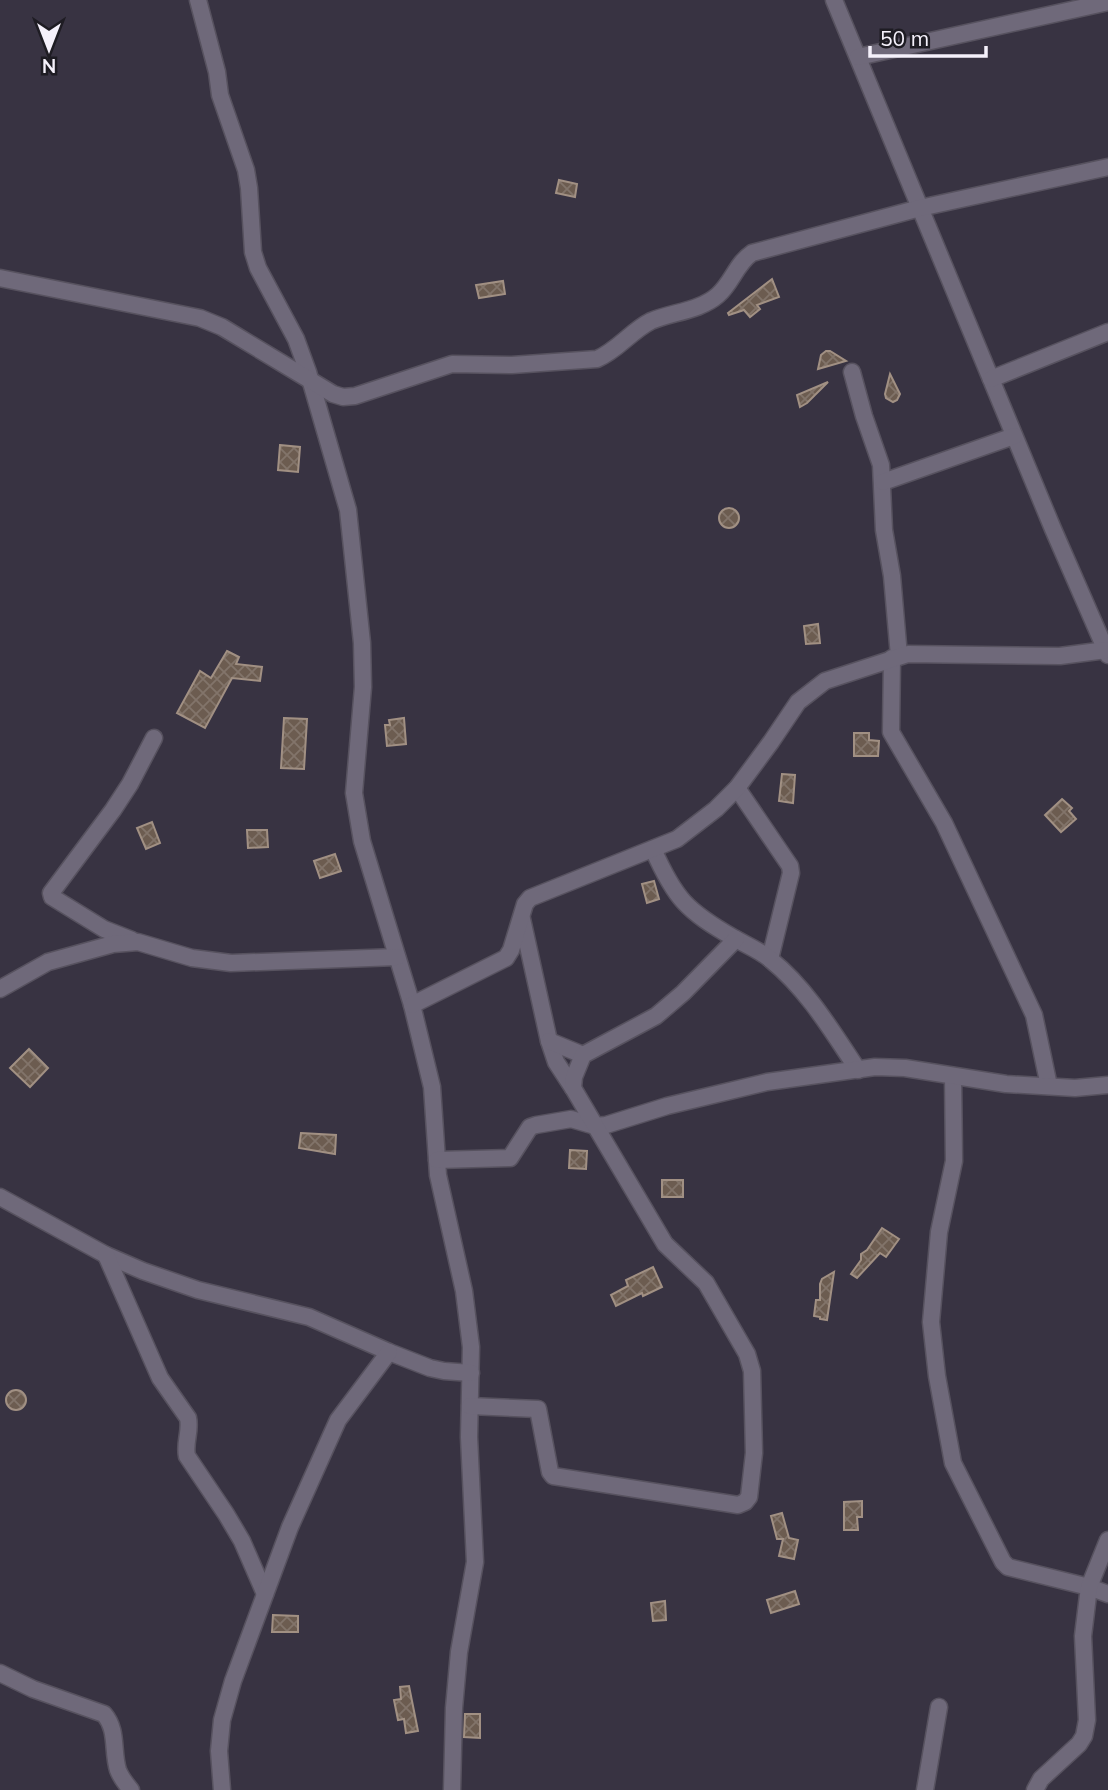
<svg xmlns="http://www.w3.org/2000/svg" width="1108" height="1790" viewBox="0 0 1108 1790" font-family="Mulish,sans-serif">
<defs>
<pattern id="building-cross-hatch" width="8" height="8" patternUnits="userSpaceOnUse" patternTransform="scale(1.75)"><rect width="8" height="8" fill="#6c5c50"/><path d="M0 0l8 8M0 8l8-8" fill="none" stroke="#82746a"/></pattern>
</defs>
<rect width="100%" height="100%" fill="#383342"/>
<g fill="url(#building-cross-hatch)" stroke="#a19083" stroke-width="2">
<polygon points="559,180 577,184 575,197 556,193"/>
<polygon points="772,279 779,297 757,305 760,309 750,317 744,310 729,315 728,313"/>
<polygon points="503,281 505,294 479,298 476,285"/>
<polygon points="826,351 830,351 846,361 818,369 821,355"/>
<polygon points="890,374 900,394 897,400 893,402 886,398 885,394"/>
<polygon points="828,382 807,403 800,407 797,395"/>
<polygon points="280,445 300,447 298,472 278,470"/>
<circle cx="729" cy="518" r="10"/>
<polygon points="818,624 820,643 806,644 804,626"/>
<polygon points="227,651 239,657 236,664 262,667 260,681 232,678 205,728 177,713 200,671 211,678"/>
<polygon points="284,718 307,719 304,769 281,768"/>
<polygon points="404,718 406,744 387,746 385,725 390,725 389,720"/>
<polygon points="854,733 869,733 869,740 879,741 878,756 854,756"/>
<polygon points="782,774 795,775 793,803 779,801"/>
<polygon points="1062,799 1072,808 1069,811 1076,819 1061,832 1045,815"/>
<polygon points="152,822 160,843 146,849 137,828"/>
<polygon points="247,830 267,830 268,847 248,848"/>
<polygon points="335,854 341,871 320,878 314,861"/>
<polygon points="654,881 659,899 647,903 642,884"/>
<polygon points="29,1049 48,1068 30,1087 10,1068"/>
<polygon points="301,1133 336,1135 335,1154 299,1148"/>
<polygon points="570,1150 587,1151 586,1169 569,1168"/>
<rect x="662" y="1180" width="21" height="17"/>
<polygon points="882,1228 899,1239 886,1257 880,1253 857,1278 851,1274 861,1260 861,1254 867,1250"/>
<polygon points="653,1267 662,1287 643,1296 642,1293 616,1306 611,1295 628,1286 626,1280"/>
<polygon points="834,1272 827,1320 820,1319 820,1317 814,1316 816,1300 820,1300 820,1284 822,1279"/>
<circle cx="16" cy="1400" r="10"/>
<polygon points="862,1501 862,1517 857,1517 858,1530 844,1530 844,1502"/>
<polygon points="782,1513 789,1538 798,1540 794,1559 779,1556 783,1539 777,1539 771,1516"/>
<polygon points="795,1591 799,1604 771,1613 767,1600"/>
<polygon points="665,1601 666,1620 653,1621 651,1603"/>
<polygon points="273,1615 298,1616 298,1632 272,1632"/>
<polygon points="409,1686 418,1731 406,1733 404,1719 398,1720 394,1700 401,1699 400,1687"/>
<polygon points="465,1714 480,1714 480,1738 464,1737"/>
</g>
<g fill="none" stroke-linecap="round" stroke-linejoin="round">
<g stroke="#57525f" stroke-width="19">
<g id="street">
<polyline points="198,0 217,72 220,95 246,170 249,188 253,252 258,268 296,339 308,372 348,510 362,643 363,687 354,793 362,841 412,1005 432,1087 438,1175 464,1291 471,1347 469,1437 475,1562 459,1652 454,1708 452,1790"/>
<polyline points="834,0 1053,529 1108,655"/>
<polyline points="858,57 1108,2"/>
<path d="M0,278L200,318L222,327L333,394L343,397L355,396L452,364L512,365L597,359C618,350 631,331 651,321C672,312 700,311 718,295C732,283 736,264 752,253L920,208L1108,167"/>
<polyline points="852,372 864,416 881,465 884,530 892,576 899,656"/>
<polyline points="991,379 1108,332"/>
<polyline points="883,482 1014,436"/>
<polyline points="892,658 891,732 944,823 1034,1015 1049,1086"/>
<polyline points="737,788 790,866 791,873 770,959"/>
<path d="M653,849C675,899 687,911 734,938C746,945 761,951 771,960C807,989 832,1031 858,1070"/>
<polyline points="522,919 549,1041 556,1062 573,1088"/>
<polyline points="132,940 104,929 52,897 51,893 113,810 130,784 154,738"/>
<polyline points="0,989 48,962 113,944 138,942 192,958 231,963 397,957"/>
<polyline points="412,1005 506,958 511,950 525,904 530,898 677,839 716,809 737,788 771,742 798,702 825,681 908,654 1060,656 1106,650"/>
<polyline points="549,1041 583,1055"/>
<polyline points="953,1076 954,1161 939,1232 931,1322 937,1376 953,1463 1003,1562 1008,1567 1089,1587 1108,1594"/>
<polyline points="437,1160 510,1158 530,1127 536,1125 571,1119 595,1126 606,1125 667,1106 767,1082 875,1067 905,1068 1006,1084 1075,1088 1108,1085"/>
<polyline points="0,1197 106,1255 143,1271 198,1290 309,1317 389,1352 430,1368 444,1371 471,1373"/>
<path d="M106,1255L160,1378L188,1418C191,1431 184,1443 187,1456L226,1514L242,1541L265,1594"/>
<polyline points="470,1406 538,1409 550,1472 553,1476 738,1505 745,1502 749,1497 754,1453 752,1371 747,1354 706,1283 665,1244 573,1088 574,1077 583,1055 656,1016 683,993 736,939"/>
<path d="M0,1673L33,1689L104,1714C118,1730 112,1751 118,1770C121,1778 126,1784 131,1790"/>
<polyline points="222,1790 219,1751 222,1720 233,1681 290,1527 338,1420 389,1352"/>
<polyline points="925,1790 939,1707"/>
<polyline points="1035,1790 1041,1779 1079,1744 1084,1736 1087,1720 1083,1636 1089,1587 1108,1540"/>
</g>
</g>
<use href="#street" stroke="#6f697a" stroke-width="16"/>
</g>
<g transform="translate(49 49) rotate(180)" stroke="#1e1c23" stroke-width="5" paint-order="stroke">
<path d="M0-5L12 26L0 18L-12 26Z" fill="#f5f1fb"/>
<text y="-10" font-size="19" font-weight="bold" text-anchor="middle" fill="#f5f1fb">N</text>
</g>
<path d="M870 46v10h116v-10" fill="none" stroke="#f5f1fb" stroke-width="3.5"/>
<text x="880" y="46" font-size="21" fill="#f5f1fb" stroke="#1e1c23" stroke-width="5" paint-order="stroke">50 m</text>
</svg>
